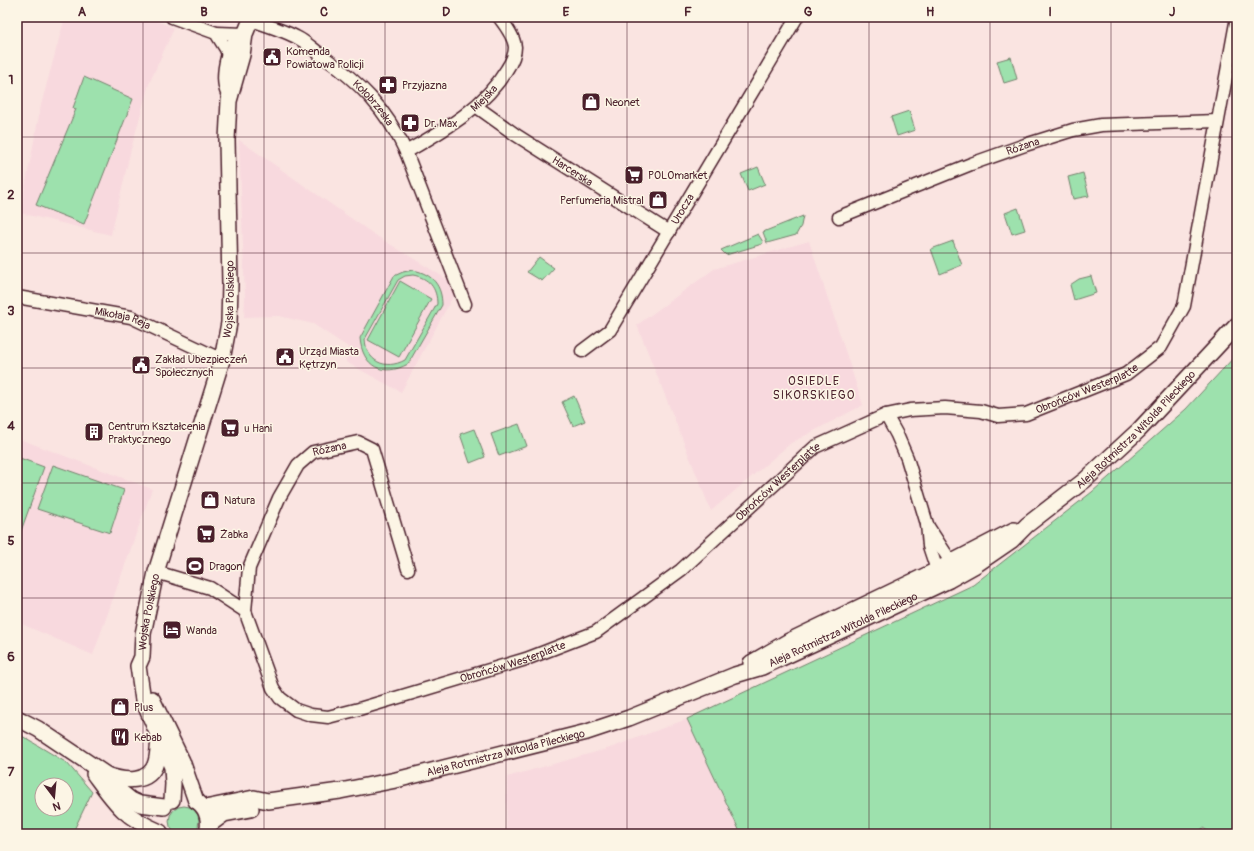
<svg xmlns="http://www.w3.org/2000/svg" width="1254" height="851" viewBox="0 0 1254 851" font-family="Pangolin,sans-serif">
<rect width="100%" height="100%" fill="#fae4e1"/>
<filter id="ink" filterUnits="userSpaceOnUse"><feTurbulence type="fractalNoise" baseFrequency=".025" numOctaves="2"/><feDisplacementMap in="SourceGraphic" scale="8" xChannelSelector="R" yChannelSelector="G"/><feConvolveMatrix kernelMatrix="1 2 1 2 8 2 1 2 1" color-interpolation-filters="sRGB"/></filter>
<g filter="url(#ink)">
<g fill="#f8d9de">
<polygon points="65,17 147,17 174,28 149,84 131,149 111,235 20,213 41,105"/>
<polygon points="239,140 375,235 453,283 457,289 401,392 346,362 348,347 313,324 279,316 244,317 245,298"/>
<polygon points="809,241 863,405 791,443 711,511 637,325 714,269"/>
<polygon points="17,438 152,489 93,655 17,622"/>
<polygon points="687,719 741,834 506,834 507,777 610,748"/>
</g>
<g fill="#9de1ad" stroke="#74806c" fill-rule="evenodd">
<polygon points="1011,57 1017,79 1004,83 997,61"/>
<polygon points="84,77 133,99 84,224 36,205 76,109 73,108"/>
<polygon points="909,111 915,130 897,136 891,117"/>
<polygon points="758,167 765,184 748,191 741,174"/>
<polygon points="1083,173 1089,196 1073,199 1068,177"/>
<polygon points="1018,208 1025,230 1012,234 1005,213"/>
<polygon points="803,216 801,226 796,235 767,243 763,232"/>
<polygon points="758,234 763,242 762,244 726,255 721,250"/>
<polygon points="953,241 962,265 940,274 931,249"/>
<polygon points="539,257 554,268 542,281 527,272"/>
<path d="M413,270C433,274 442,286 442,305L408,364C383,378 362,366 360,338L394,276L403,272ZM413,275C429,278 437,288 437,304L405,360C385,371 366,361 365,339L398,280L405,276Z"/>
<polygon points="1091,276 1096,293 1074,300 1070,285 1079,279"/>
<polygon points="400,281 431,299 399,357 368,340"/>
<polygon points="1237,354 1237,834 1213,834 1203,828 1195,834 741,834 687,719 973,585 1092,492 1186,409"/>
<polygon points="574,396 585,421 573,426 562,402"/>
<polygon points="519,424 527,446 499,456 491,434"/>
<polygon points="474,429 485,457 470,463 460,434"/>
<polygon points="17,457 44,467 17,542"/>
<polygon points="53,465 124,490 110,533 37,509"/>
<path d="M17,733L67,763L92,792L72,834H17ZM42,785H66V809H42Z"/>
<circle cx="184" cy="821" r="15"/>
</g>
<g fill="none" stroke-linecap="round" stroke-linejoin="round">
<g stroke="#4a1f2b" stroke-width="15">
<g id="minor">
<polyline points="172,17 216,33 226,49 229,58"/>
<path id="s1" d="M251,20C266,25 282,30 296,37C305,41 313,49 321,55C359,82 386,108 406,152L465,304"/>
<polyline points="216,33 245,34"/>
<path id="s2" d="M477,107L516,135L669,232"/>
<path id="s3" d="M406,152C444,130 484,108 507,69C511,63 515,55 515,47C514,36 505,25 499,17"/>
<path id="s4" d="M839,217L971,164L1025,145L1073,130L1101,125L1217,121"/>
<path id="s5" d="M17,297L131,317L222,360"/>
<path id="s6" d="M582,351L610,330L797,17"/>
<polyline points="886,415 897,435 907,458 927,524 929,546 937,570 944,575"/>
<polyline points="927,525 951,562 950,572"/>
<path id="s7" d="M156,572L210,588L245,611L273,688L280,698L296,710L311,715L328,717L359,709L526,659L596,632L681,570L815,447L886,415L910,410L945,408L981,411L998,416L1026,414L1126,374L1161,347L1184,306L1237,17"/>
<path id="s8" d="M245,611L249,568L279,498L298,465L313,452L358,442L372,449L408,569"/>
</g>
</g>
<g stroke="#4a1f2b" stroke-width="18">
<g id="tertiary">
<path d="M230,96C221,80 227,44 244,34"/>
<polyline points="751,663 789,641 937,570 1014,530"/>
<polyline points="152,699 182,761 196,801"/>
<polyline points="17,718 38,729 105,774 121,792 131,800 140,804 164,807"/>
<path d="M94,774C116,804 124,817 160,832"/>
<path d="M106,775C123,781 150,785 156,762C158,755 158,747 159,740"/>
<path id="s9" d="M172,800L173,784L172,767L143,700L138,666L142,657L143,634L156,572L222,360L229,323L230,284L227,140L229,101L242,55L245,34L252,17"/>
<path d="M198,802C208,810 211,823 206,834"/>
<path id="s10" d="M205,808L254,798L268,801L340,791L396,780L587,732L629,718L735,675L762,667L853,625L949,580L974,566L1012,540L1027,525L1085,480L1139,430L1237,325"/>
<polyline points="209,825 224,814 251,809"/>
</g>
</g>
<use href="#minor" stroke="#fcf5e5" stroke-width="12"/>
<use href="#tertiary" stroke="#fcf5e5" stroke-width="15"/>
</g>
</g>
<path fill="none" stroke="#4a1f2b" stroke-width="1" stroke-opacity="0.55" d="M143,17V834M264,17V834M385,17V834M506,17V834M627,17V834M748,17V834M869,17V834M990,17V834M1111,17V834M17,137H1237M17,253H1237M17,368H1237M17,483H1237M17,598H1237M17,714H1237"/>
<defs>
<g id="civic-square" transform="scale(1)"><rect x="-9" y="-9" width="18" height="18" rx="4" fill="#4a1f2b" stroke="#fcf5e5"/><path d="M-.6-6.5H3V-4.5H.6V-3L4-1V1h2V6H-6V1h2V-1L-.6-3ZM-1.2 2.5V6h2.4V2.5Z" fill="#fff"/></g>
<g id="pharmacy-square" transform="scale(1)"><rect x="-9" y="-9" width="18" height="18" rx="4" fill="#4a1f2b" stroke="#fcf5e5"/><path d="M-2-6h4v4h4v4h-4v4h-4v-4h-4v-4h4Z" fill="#fff"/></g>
<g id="shop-square" transform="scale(1)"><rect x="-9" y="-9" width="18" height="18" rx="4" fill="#4a1f2b" stroke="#fcf5e5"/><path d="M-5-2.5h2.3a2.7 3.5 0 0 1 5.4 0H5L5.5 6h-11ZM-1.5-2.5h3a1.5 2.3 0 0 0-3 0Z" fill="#fff"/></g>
<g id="supermarket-square" transform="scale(1)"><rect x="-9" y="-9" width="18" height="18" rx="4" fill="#4a1f2b" stroke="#fcf5e5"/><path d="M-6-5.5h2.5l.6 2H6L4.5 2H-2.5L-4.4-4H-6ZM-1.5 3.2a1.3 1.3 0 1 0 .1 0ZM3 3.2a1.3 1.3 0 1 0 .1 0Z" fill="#fff"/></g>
<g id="building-square" transform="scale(1)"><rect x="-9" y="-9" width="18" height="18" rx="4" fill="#4a1f2b" stroke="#fcf5e5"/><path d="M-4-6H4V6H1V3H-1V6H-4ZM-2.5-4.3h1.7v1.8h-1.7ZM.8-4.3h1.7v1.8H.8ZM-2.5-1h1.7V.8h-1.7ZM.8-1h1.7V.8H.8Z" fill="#fff"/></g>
<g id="stadium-square" transform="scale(1)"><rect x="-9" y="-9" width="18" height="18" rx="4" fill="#4a1f2b" stroke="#fcf5e5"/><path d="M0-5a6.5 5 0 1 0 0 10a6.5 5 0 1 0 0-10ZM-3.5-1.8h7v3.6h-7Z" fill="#fff"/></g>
<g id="hotel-square" transform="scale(1)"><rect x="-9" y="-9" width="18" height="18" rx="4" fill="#4a1f2b" stroke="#fcf5e5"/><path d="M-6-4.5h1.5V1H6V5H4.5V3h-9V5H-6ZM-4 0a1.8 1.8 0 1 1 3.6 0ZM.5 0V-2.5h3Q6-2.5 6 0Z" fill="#fff"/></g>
<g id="restaurant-square" transform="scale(1)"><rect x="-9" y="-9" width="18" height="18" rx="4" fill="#4a1f2b" stroke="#fcf5e5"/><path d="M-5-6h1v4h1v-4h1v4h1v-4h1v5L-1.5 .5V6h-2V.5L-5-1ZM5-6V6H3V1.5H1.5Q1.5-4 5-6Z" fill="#fff"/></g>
</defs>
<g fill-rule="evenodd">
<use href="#civic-square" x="272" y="57"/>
<use href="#pharmacy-square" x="388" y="85"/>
<use href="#shop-square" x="591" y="102"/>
<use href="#pharmacy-square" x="410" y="123"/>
<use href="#supermarket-square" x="634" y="175"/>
<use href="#shop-square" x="658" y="200"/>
<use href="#civic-square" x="285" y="357"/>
<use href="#civic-square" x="141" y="365"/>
<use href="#supermarket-square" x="230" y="428"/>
<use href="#building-square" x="94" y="432"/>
<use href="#shop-square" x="210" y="500"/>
<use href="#supermarket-square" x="206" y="534"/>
<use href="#stadium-square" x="195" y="566"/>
<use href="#hotel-square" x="172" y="630"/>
<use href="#shop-square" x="120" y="707"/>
<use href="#restaurant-square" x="120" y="737"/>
</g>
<g text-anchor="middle" stroke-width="3" stroke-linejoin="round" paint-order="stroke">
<g font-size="11" fill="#4a1f2b" stroke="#fcf5e5" text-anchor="start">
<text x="286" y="55">Komenda<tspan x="286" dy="13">Powiatowa Policji</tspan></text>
<text x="402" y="89">Przyjazna</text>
<text x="605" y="106">Neonet</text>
<text x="424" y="127">Dr. Max</text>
<text x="648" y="179">POLOmarket</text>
<text x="644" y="204" text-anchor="end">Perfumeria Mistral</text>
<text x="299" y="355">Urząd Miasta<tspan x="299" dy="13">Kętrzyn</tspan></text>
<text x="155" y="363">Zakład Ubezpieczeń<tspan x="155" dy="13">Społecznych</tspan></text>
<text x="108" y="430">Centrum Kształcenia<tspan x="108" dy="13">Praktycznego</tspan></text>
<text x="244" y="432">u Hani</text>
<text x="224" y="504">Natura</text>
<text x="220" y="538">Żabka</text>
<text x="209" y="570">Dragon</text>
<text x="186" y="634">Wanda</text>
<text x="134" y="711">Plus</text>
<text x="134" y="741">Kebab</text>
</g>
<g font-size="11" fill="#4a1f2b" stroke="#fcf5e5">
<text dy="4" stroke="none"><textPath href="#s3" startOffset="95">Miejska</textPath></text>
<text dy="4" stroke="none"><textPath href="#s1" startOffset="150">Kołobrzeska</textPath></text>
<text dy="4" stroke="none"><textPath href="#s4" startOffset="197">Różana</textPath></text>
<text dy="4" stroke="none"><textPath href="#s2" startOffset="115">Harcerska</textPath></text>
<text dy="4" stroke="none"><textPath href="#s6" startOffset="176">Urocza</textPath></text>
<text dy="4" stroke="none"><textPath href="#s9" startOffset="520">Wojska Polskiego</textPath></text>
<text dy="4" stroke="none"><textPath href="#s5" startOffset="108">Mikołaja Reja</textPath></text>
<text dy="4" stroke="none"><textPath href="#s7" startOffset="1099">Obrońców Westerplatte</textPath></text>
<text dy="4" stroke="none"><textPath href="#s10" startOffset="1025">Aleja Rotmistrza Witolda Pileckiego</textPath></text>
<text dy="4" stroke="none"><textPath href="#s8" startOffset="194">Różana</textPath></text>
<text dy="4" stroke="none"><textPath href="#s7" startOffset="763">Obrońców Westerplatte</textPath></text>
<text dy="4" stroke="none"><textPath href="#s9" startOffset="196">Wojska Polskiego</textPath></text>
<text dy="4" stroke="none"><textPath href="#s10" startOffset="667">Aleja Rotmistrza Witolda Pileckiego</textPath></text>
<text dy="4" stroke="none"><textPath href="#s7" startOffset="438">Obrońców Westerplatte</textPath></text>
<text dy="4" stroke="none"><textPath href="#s10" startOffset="307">Aleja Rotmistrza Witolda Pileckiego</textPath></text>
</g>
<g font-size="12" letter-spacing="1" fill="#4a1f2b" stroke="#fcf5e5">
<text x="814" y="385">OSIEDLE<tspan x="814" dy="14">SIKORSKIEGO</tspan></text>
</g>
</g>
<rect width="1254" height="851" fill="none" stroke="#fcf5e5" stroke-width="44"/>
<g transform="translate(54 797) rotate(164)"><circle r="19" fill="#fcf5e5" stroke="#b59f9b"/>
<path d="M0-3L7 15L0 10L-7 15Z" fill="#4a1f2b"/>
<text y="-6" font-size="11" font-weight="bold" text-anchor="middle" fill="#4a1f2b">N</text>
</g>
<rect x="22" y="22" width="1210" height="807" fill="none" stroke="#4a1f2b" stroke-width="1.5"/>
<g font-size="13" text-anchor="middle" font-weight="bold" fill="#4a1f2b">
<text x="82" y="16">A</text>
<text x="204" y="16">B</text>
<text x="324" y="16">C</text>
<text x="446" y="16">D</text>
<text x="566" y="16">E</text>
<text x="688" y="16">F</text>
<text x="808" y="16">G</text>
<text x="930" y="16">H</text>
<text x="1050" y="16">I</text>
<text x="1172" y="16">J</text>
<text x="11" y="84">1</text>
<text x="11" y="199">2</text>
<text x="11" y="315">3</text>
<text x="11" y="430">4</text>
<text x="11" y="545">5</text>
<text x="11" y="661">6</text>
<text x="11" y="776">7</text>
</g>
</svg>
